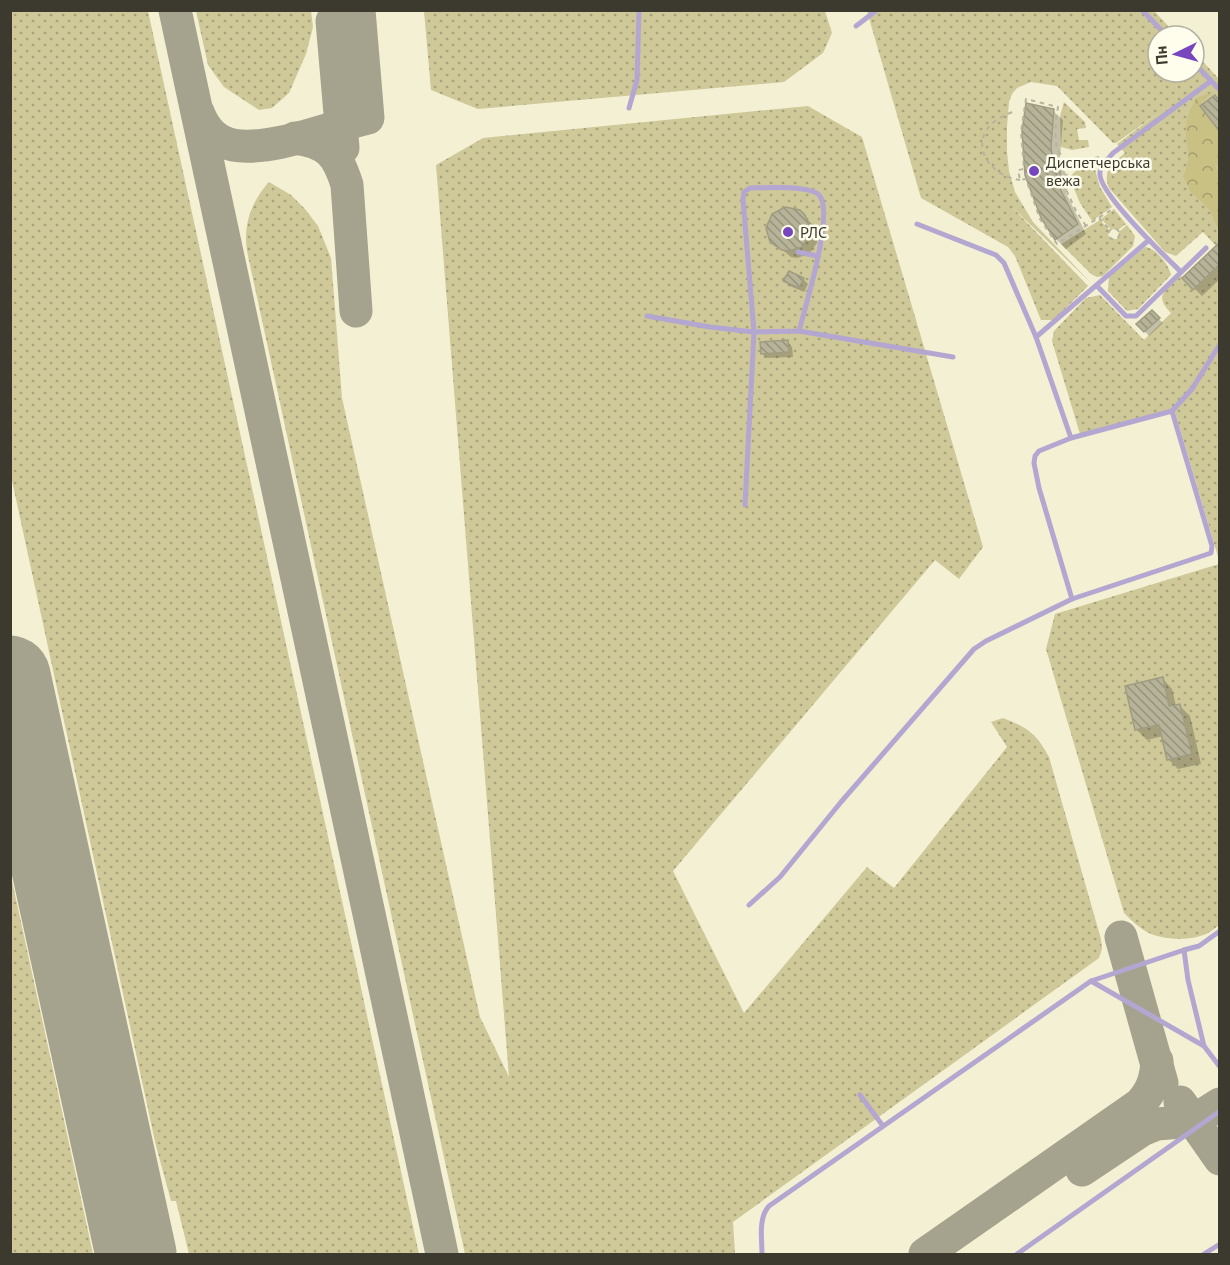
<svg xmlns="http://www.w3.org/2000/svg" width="1230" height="1265" viewBox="0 0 1230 1265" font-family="'PT Sans',sans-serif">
<defs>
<pattern id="grass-dots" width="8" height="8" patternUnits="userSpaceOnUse" patternTransform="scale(1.5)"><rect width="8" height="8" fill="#cfc898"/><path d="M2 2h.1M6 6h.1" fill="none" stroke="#a9a37c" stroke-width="1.8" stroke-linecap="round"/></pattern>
<pattern id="forest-crowns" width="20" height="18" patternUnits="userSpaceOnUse" patternTransform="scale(1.5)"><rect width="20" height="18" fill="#c9c084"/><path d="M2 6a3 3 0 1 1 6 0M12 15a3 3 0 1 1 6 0" fill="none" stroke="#a49d6c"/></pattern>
<pattern id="building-back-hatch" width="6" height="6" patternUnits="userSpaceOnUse" patternTransform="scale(1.5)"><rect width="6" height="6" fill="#b6b398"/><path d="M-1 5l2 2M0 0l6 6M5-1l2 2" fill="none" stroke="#95937c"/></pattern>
</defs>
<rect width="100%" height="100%" fill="#f4f0d4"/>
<g fill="url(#grass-dots)">
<polygon points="10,11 148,11 419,1254 189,1254 176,1201 171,1201 156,1146 11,476"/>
<polygon points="196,11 311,11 313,27 306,54 289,93 272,108 259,110 224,87 208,65"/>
<polygon points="424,11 825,11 832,33 823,53 784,82 478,109 431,90"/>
<path d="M867,11H1154L1178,36H1158V72H1194V52L1219,79V249L1203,232L1176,256L1165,252L1109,188C1102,171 1112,164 1125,153L1117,144L1160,112L1116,143H1113L1057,86L1031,82L1017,88L1012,94L1009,102L1007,127V152L1009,171L1015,192L1033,222L1091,283L1012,207L1088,286L1054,320H1041L1015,256L1008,247L921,198Z"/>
<polygon points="1064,102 1085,122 1086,128 1077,129 1079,140 1088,140 1089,147 1072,150 1061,147 1060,116"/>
<path d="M808,106L862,137L983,547L959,579L935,560L673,871L744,1013L867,867L894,888L1007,747L991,722L1003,718C1028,728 1036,733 1049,757L1101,939L1102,949L1099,958L733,1222L735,1254H465L248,256C242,228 250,203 269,182L291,195L305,209L318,226L331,258L342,398L480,1017L509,1077L436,165L483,138Z"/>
<polygon points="1094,166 1100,187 1112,207 1092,221 1080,203 1069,177 1077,170"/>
<polygon points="1114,209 1126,224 1118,230 1111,229 1101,219"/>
<polygon points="1100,220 1110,231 1108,235 1111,239 1117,239 1119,232 1127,225 1135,236 1133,246 1103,276 1097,277 1091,274 1061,244"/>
<path d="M1145,247C1156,248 1169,265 1171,275L1138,309L1127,311L1108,291L1109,277Z"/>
<path d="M1219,263V560L1174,409L1080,434L1052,341L1054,331L1086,298L1100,295L1144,340L1171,313C1153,295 1166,290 1181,276L1193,289Z"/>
<path d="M1219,564L1220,924C1216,927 1212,931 1208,933C1193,941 1166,940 1151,934C1140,929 1132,921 1124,913L1046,649L1055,614Z"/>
<polygon points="10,876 11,876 93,1254 11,1254"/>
</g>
<path fill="url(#forest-crowns)" d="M1214,92L1201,102L1219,132V164L1216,167L1219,173V232L1210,210L1190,191L1183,176C1194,154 1185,150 1186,129C1186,118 1191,108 1196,98Z"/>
<g fill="#0003">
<polygon points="1053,111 1063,120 1060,157 1061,166 1069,178 1069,185 1066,193 1086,234 1066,249 1056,239 1043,218"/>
<polygon points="804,216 812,224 817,237 817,243 809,254 797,258 791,257 772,241"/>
<polygon points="1220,251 1220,279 1202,296 1184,278"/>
<polygon points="803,279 808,284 804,292 790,286 785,281"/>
<polygon points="1152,312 1163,323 1149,336 1138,324"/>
<polygon points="787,342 792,347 793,357 767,358 762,354"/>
<polygon points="1162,678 1172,689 1176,706 1180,706 1190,716 1201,764 1178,769 1168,759 1163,736 1147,740 1137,730 1127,687"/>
</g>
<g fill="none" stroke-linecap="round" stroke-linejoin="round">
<g stroke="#a5a28d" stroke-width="33">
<polyline points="175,10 442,1254"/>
<polyline points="332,21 343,148"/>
<path d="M198,112C204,128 216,142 233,145C271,152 330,127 368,118L359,10"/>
<path d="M295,138C328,142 338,155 347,185L356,311"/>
<polyline points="1121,937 1162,1083"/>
<polyline points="96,1071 145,1225 156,1254"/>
<polyline points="1180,1102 1220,1159"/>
<polyline points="1082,1170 1142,1130 1157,1124 1193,1121 1220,1104"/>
<path d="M925,1254L1140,1104C1152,1091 1156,1079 1157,1061"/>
</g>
<polyline stroke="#a5a28d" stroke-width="81" points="10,676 136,1254"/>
</g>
<g fill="url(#building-back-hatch)" stroke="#a09c82" stroke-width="1.5">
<polygon points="1215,95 1220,102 1220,132 1200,106"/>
<polygon points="1026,103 1054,109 1051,147 1052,155 1058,161 1060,167 1060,175 1057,183 1078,224 1055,240 1041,218 1025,175 1022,131"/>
<polygon points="785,207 800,210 805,215 810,228 810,235 802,247 789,251 782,250 770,242 766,228 772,214"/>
<polygon points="1220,242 1220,264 1193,290 1182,278"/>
<polygon points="789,271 804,278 799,288 783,281"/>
<polygon points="1152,310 1160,318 1144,332 1136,324"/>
<polygon points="788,340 789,352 761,354 760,342"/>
<polygon points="1163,677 1169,706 1180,704 1192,754 1167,760 1159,725 1135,730 1125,686"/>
</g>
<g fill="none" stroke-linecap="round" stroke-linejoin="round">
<g stroke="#b7b39d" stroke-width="2" stroke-dasharray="4.5 4.5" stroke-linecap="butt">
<path d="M1012,112C1006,115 1000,117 995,121C967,143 989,176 1020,180"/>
<polyline points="1060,167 1099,157"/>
<polyline points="1099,218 1110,230"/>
<path d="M1086,226L1076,211L1063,183C1077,160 1061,162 1057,147C1054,134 1056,120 1058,107L1026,99L1021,132L1024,169L1018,170L1020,180L1026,179L1040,219L1057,244L1111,210"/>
<circle cx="1114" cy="234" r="5.5"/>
</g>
<g stroke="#b3a6d1" stroke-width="5">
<polyline points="1142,10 1167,36"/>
<polyline points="856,26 877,10"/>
<polyline points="1194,63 1220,90"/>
<polyline points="629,108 637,80 639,10"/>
<polyline points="917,224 996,255 1004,263 1036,337 1071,438"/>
<polyline points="798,252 818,256"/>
<path d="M1181,272C1166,257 1096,191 1100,172C1101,165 1109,158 1113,153L1211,81"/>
<polyline points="1097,286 1126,316 1136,316 1206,248"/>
<polyline points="647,316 710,327 754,332 745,505"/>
<path d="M799,331C805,308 835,211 819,195C809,185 765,188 750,188L744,192L743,199L754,332L799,331L953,357"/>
<polyline points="1036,337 1149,240"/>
<polygon points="1172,411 1212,546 1211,553 1072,599 1039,488 1034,463 1035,456 1039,451 1071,438"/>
<polyline points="1172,411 1192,389 1220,344"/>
<polyline points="749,905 780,877 841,802 974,649 986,641 1072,599"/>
<polyline points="1091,981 1184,950"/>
<polyline points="1204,1046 1188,980 1184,950 1199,946 1220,931"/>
<polyline points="860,1095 883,1126"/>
<path d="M762,1254C762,1239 758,1218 769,1206L1091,981L1204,1046L1220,1067"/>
<polyline points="1017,1254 1220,1111"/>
<polyline points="1204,1254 1220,1244"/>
</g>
</g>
<g fill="#7746be" stroke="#fffdec" stroke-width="2">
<circle cx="1034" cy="171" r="6"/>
<circle cx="788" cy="232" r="6"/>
</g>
<g text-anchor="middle" stroke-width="5" stroke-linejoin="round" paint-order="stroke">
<g font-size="16" fill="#3c3a2f" stroke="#fffdec" text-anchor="start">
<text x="1046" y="168">Диспетчерська<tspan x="1046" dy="18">вежа</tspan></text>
<text x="800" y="238">РЛС</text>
</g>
</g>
<rect width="1230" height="1265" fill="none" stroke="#3c3a2f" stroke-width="24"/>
<g transform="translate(1176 54) rotate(265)"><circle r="28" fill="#fffdec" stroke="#b1afa0" stroke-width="1.5"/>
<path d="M0-4.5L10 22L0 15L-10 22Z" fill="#7746be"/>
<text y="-9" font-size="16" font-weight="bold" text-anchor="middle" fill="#3c3a2f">Пн</text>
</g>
</svg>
